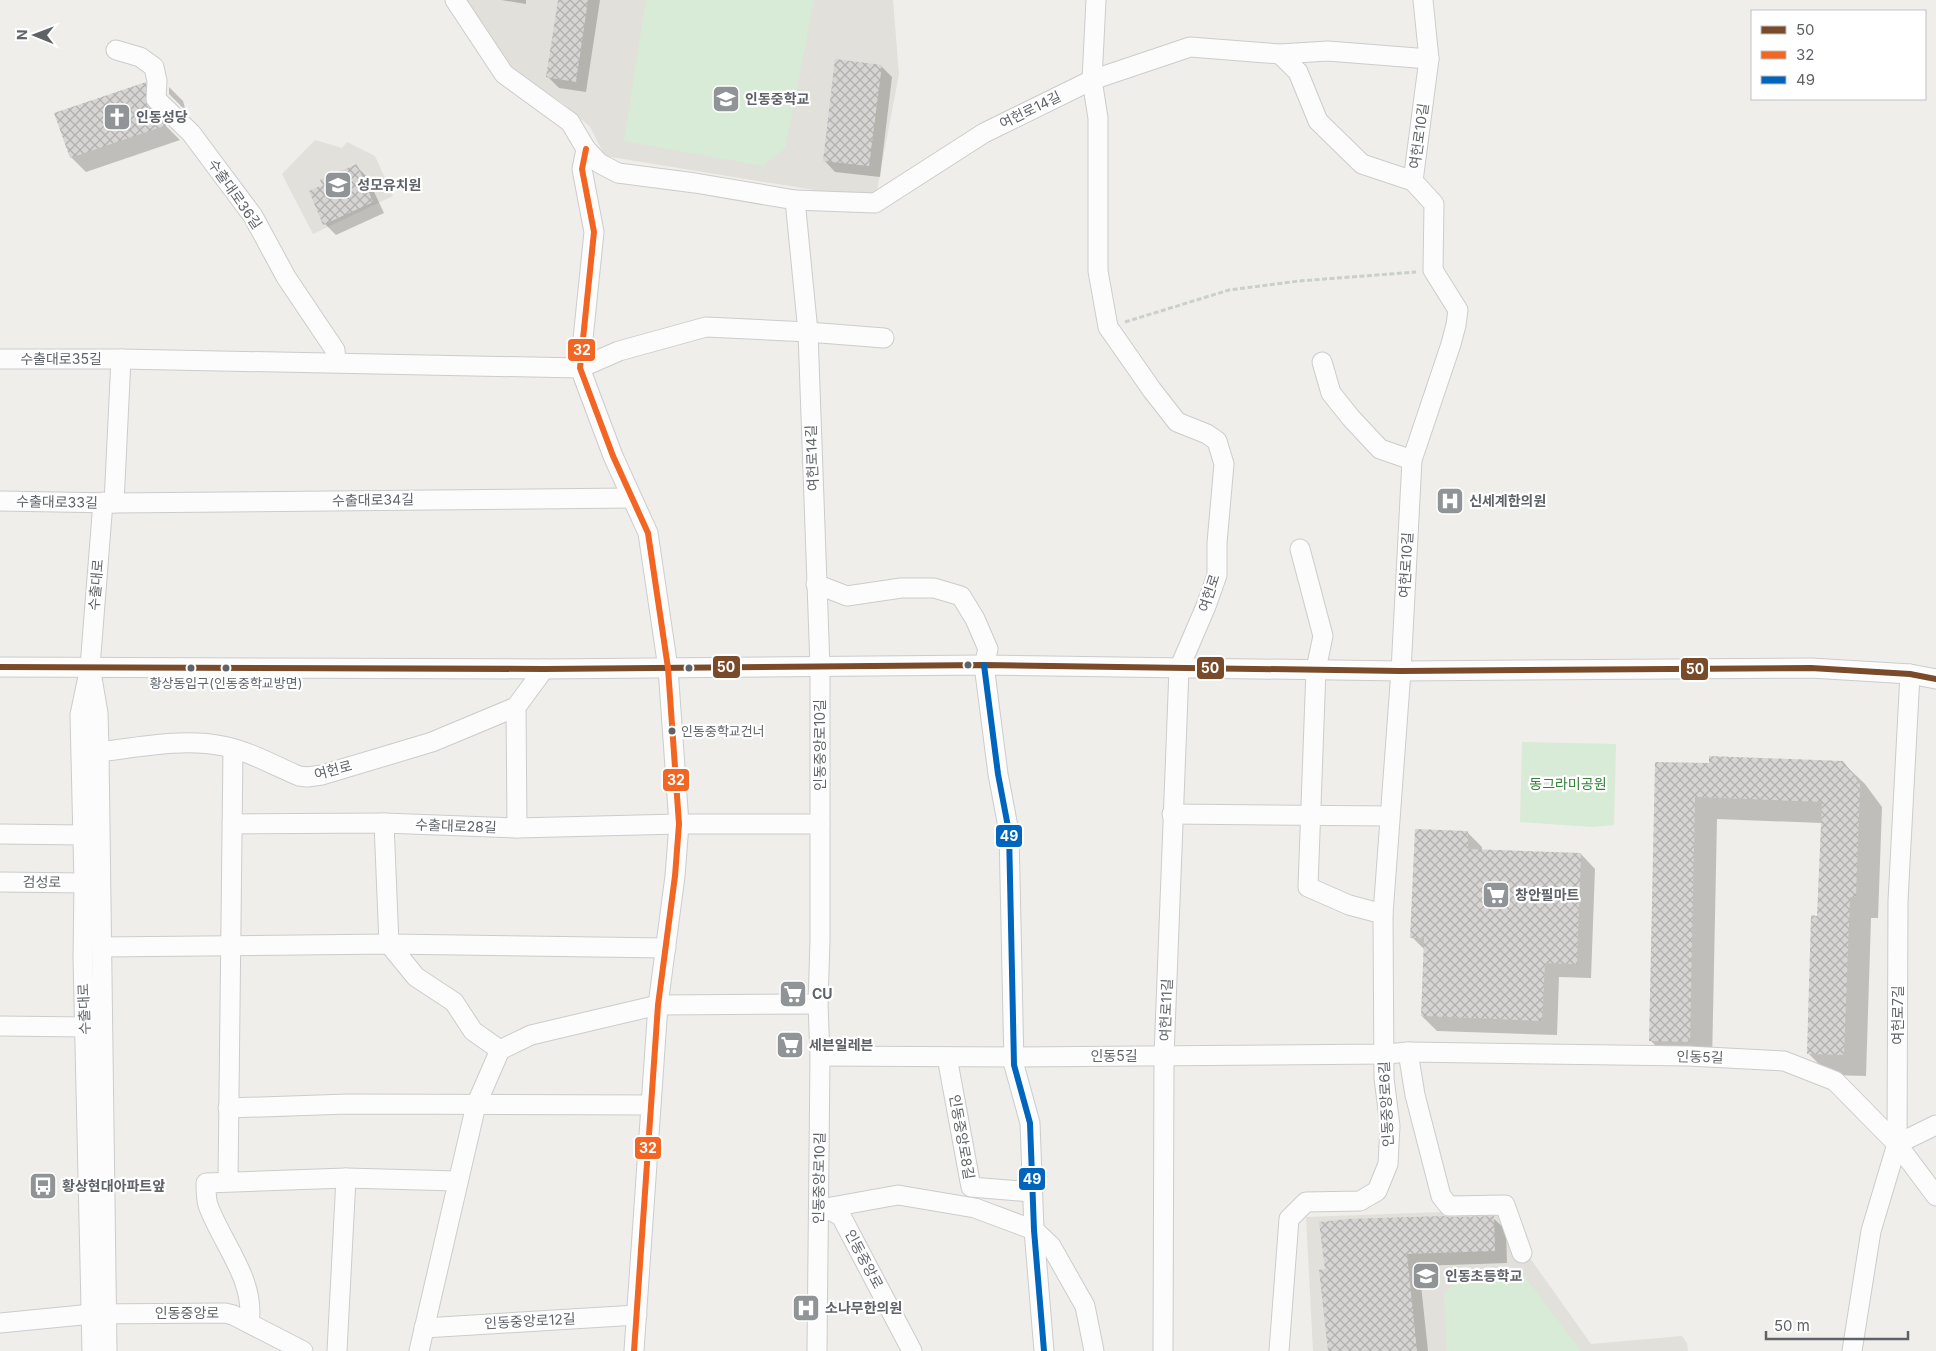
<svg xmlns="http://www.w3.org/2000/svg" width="1936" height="1351" viewBox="0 0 1936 1351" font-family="Inter,'Noto Sans KR',sans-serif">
<defs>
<pattern id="building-cross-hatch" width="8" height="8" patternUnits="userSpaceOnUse" patternTransform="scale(1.25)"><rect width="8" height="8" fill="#d6d5d3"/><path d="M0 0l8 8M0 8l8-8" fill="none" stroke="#b1b0af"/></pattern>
</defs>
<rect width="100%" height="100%" fill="#efeeea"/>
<g fill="#e2e0da">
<polygon points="466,0 893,0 899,74 877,190 869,199 605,156 590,127 563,103 511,70"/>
<polygon points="315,140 342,148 347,142 375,156 393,196 313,234 282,174"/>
<polygon points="1496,1210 1591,1344 1682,1336 1687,1343 1688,1351 1313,1351 1306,1217"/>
</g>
<g fill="#d8ebd6">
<polygon points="646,0 814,0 785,148 763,166 624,141"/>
<polygon points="1522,742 1616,744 1614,825 1592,827 1520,822"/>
<polygon points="1467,1274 1523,1274 1581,1351 1447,1351 1444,1293"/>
</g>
<g fill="#0003">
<polygon points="501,0 526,0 526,4"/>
<polygon points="559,0 600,0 586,92 559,88 548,77"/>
<polygon points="881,66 892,77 880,177 835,172 824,160"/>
<polygon points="145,84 160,98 160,120 180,140 86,172 71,157"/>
<polygon points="169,87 183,101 186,111 169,94"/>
<polygon points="356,166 367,177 384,213 336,235 325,224 324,185"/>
<polygon points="1842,762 1865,784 1882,807 1878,918 1871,918 1866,1076 1830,1075 1808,1053 1818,917 1822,823 1717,819 1712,1063 1672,1062 1650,1040 1656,763 1710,764"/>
<polygon points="1468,833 1482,847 1482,850 1581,854 1595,869 1591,978 1559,977 1557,1035 1437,1031 1422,1016 1425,950 1412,937"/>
<polygon points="1449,1218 1493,1218 1506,1230 1507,1263 1419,1266 1428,1351 1329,1351 1321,1271"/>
</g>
<g fill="url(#building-cross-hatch)">
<polygon points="558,0 588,0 576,82 546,77"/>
<polygon points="835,59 882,65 869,166 823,161"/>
<polygon points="146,82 146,103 167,125 70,158 54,113"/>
<polygon points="357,164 373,202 323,225 309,191 322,185 320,180"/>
<polygon points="1709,756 1843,761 1860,784 1856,897 1850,897 1844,1055 1807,1054 1811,915 1817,916 1822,802 1695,797 1690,1042 1649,1041 1655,762 1709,763"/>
<polygon points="1415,829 1468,831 1468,849 1581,853 1577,964 1545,963 1542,1021 1421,1016 1424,938 1410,938"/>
<polygon points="1443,1216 1449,1217 1494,1216 1495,1251 1407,1254 1417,1351 1328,1351 1319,1270 1325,1269 1319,1222 1348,1219"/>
</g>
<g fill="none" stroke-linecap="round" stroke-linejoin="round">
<g stroke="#cbcccc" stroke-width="21">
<g id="minor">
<polyline points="455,0 504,74 570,122 586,149 599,163 618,173 695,183 795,200"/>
<polyline points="1096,0 1092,80 1098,118 1098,271 1108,327 1152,390 1177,422 1207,434 1217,441 1224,464 1217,543 1217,575 1206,606 1179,669 1164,1056 1163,1351"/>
<polyline points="116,50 140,57 154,67 157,81 156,99 191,133 253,216 286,277 335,350 336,362"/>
<polyline points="1280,54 1298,72 1318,121 1362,164 1413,181"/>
<polyline points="586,149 582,169 594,232 580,368 613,456 648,533 668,668 679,824 675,876 658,1005 634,1351"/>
<polyline points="0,359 121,359 580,368 619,351 706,327 808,332 884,338"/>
<polyline points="1322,362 1331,393 1351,418 1380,449 1412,460"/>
<polyline points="0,501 114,503 632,498"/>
<polyline points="114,503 121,359"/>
<polyline points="1300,549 1323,636 1316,669 1308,887 1349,905 1383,914"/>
<polyline points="816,584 847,596 901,588 934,588 961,596 975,619 988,649 984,665 998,774 1009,832 1014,1065 1030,1123 1034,1230 1044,1351"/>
<polyline points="0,667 544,669 984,665 1401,671 1811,668 1910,674 1936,679"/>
<polyline points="92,678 98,713 99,752 107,1351"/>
<polyline points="516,707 517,828"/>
<path d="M99,752C140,747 183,738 223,746C249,751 275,766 299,776L307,777L322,775L432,742L516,707L544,669"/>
<polyline points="1172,814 1390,816"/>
<polyline points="384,823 389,944 416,977 454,1002 473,1031 500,1050"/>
<polyline points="232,824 384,823 517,828 679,824 820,824"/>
<polyline points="0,834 83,835"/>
<polyline points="0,882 84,883"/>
<polyline points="102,947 389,944 666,948"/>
<polyline points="0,1026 85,1027"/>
<polyline points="500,1050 531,1035 658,1005 818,1004"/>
<polyline points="1408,1052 1415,1095 1441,1196 1449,1206 1505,1205 1522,1253"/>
<polyline points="820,1056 1013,1057 1387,1054 1408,1052 1688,1056 1784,1061 1835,1081 1897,1144 1936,1196"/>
<polyline points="947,1057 971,1187 1032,1192"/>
<polyline points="228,1108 348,1104 650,1105"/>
<polyline points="1897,1144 1936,1125"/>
<polyline points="228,1181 233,749"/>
<polyline points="822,1206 841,1216 912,1351"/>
<polyline points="826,1208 898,1195 975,1208 1034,1230 1051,1246 1085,1306 1094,1351"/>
<polyline points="0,1323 92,1314 225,1313 233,1315 303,1351"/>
<path d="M249,1323C256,1280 222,1244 208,1205C206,1199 206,1190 206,1183L346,1178L457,1181"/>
<polyline points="424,1328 637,1315"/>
<polyline points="92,1351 83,958 84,883 80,715 90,667 103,502"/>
<polyline points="337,1351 346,1178"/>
<polyline points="419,1351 476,1105 500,1050"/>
<polyline points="817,1351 820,1056 818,1004 820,940 820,667 808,332 795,200 875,203 984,133 1092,80 1190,47 1280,54 1328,51 1429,59"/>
<polyline points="1279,1351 1289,1219 1306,1202 1360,1201 1377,1191 1388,1164 1390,1126 1384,1078 1383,914 1401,671 1412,460 1451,344 1456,325 1458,310 1433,270 1434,204 1413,181 1429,59 1423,0"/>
<polyline points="1852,1351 1871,1231 1897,1144 1898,901 1910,674"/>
</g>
</g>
<polyline stroke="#cacfcc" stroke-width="3" stroke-dasharray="5 2.5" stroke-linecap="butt" points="1125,322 1229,290 1299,281 1416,272"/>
<use href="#minor" stroke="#fdfcfc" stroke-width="19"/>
<g stroke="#fff" stroke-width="10">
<polyline id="bus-1" points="0,667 544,669 984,665 1401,671 1811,668 1910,674 1936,679"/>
</g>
<g stroke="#fff" stroke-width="10">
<polyline id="bus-2" points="586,149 582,169 594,232 580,368 613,456 648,533 668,668 679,824 675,876 658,1005 634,1351"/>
</g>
<g stroke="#fff" stroke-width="10">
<polyline id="bus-3" points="984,665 998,774 1009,832 1014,1065 1030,1123 1034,1230 1044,1351"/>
</g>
<use href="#bus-1" stroke="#7a4b2a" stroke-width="6"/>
<use href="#bus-2" stroke="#f26522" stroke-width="6"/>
<use href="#bus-3" stroke="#0065bd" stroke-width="6"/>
</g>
<defs>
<g id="school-square" transform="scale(1.4375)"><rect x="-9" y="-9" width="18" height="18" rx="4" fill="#919496" stroke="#fff"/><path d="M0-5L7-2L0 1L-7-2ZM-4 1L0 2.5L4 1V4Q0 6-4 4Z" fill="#fff"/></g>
<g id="church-square" transform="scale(1.4375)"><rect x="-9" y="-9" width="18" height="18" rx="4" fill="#919496" stroke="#fff"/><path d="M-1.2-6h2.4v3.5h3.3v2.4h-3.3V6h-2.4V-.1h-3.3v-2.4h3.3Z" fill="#fff"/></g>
<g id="hospital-square" transform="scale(1.4375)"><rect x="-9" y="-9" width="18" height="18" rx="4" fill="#919496" stroke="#fff"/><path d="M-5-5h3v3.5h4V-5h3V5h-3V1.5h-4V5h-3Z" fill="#fff"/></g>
<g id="supermarket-square" transform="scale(1.4375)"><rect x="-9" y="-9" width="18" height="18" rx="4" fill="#919496" stroke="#fff"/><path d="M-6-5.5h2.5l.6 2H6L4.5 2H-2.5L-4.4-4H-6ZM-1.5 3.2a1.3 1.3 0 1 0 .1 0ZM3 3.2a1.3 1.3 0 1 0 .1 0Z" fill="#fff"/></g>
<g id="bus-square" transform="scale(1.4375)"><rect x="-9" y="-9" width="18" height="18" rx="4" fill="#919496" stroke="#fff"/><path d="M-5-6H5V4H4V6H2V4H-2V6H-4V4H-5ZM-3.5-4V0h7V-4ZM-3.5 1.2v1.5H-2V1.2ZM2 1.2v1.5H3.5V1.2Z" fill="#fff"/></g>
</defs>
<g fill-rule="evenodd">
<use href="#school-square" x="726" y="99"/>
<use href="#church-square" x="117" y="117"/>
<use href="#school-square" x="338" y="185"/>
<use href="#hospital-square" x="1450" y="501"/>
<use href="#supermarket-square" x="1496" y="895"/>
<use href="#supermarket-square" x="793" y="994"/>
<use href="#supermarket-square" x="790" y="1045"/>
<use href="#bus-square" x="43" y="1186"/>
<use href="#school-square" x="1426" y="1276"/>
<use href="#hospital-square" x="806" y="1308"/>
</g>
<g fill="#5f6368" stroke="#fff" stroke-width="2">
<circle cx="968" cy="665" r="4.5"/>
<circle cx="191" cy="668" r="4.5"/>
<circle cx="226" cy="668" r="4.5"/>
<circle cx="689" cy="668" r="4.5"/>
<circle cx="672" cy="731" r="4.5"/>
</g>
<g text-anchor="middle" stroke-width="4.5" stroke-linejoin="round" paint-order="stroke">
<g font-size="13" fill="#5f6368" stroke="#fff">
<text x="226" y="688">황상동입구(인동중학교방면)</text>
<text x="681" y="736" text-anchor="start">인동중학교건너</text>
</g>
<g font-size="14" font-weight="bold" fill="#5f6368" stroke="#fff" text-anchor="start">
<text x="745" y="104">인동중학교</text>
<text x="136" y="122">인동성당</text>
<text x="357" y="190">성모유치원</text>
<text x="1469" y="506">신세계한의원</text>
<text x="1515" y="900">창안필마트</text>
<text x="812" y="999">CU</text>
<text x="809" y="1050">세븐일레븐</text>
<text x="62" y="1191">황상현대아파트앞</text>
<text x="1445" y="1281">인동초등학교</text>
<text x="825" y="1313">소나무한의원</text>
</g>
<g font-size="14" fill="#5f6368" stroke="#fff">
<text transform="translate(1030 110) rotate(-26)" y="5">여헌로14길</text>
<text transform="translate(1419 136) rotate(-82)" y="5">여헌로10길</text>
<text transform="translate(235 194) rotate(55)" y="5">수출대로36길</text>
<text x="61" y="364">수출대로35길</text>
<text transform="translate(812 458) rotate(-92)" y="5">여헌로14길</text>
<text transform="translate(373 500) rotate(-1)" y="5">수출대로34길</text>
<text transform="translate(57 502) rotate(1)" y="5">수출대로33길</text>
<text transform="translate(1406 565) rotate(-87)" y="5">여헌로10길</text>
<text transform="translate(96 585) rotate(-85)" y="5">수출대로</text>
<text transform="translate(1209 593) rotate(-72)" y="5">여헌로</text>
<text transform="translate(820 745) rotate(-90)" y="5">인동중앙로10길</text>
<text transform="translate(333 770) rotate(-15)" y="5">여헌로</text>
<text transform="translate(456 826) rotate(2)" y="5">수출대로28길</text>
<text transform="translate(42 882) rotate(1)" y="5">검성로</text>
<text transform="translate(84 1009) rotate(-92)" y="5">수출대로</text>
<text transform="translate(1166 1010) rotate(-88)" y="5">여헌로11길</text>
<text transform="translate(1898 1015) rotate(-90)" y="5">여헌로7길</text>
<text x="1114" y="1061">인동5길</text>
<text transform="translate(1700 1057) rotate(2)" y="5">인동5길</text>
<text transform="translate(1386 1104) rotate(-93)" y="5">인동중앙로6길</text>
<text transform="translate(962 1137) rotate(80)" y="5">인동중앙로8길</text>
<text transform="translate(819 1178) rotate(-89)" y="5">인동중앙로10길</text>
<text transform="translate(864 1259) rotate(62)" y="5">인동중앙로</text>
<text x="187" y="1318">인동중앙로</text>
<text transform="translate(530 1321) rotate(-3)" y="5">인동중앙로12길</text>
</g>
<g font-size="14" fill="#348238" stroke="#fff">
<text x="1568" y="789">동그라미공원</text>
</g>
</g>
<g stroke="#fff" stroke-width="2">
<rect x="567" y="338" width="29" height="24" rx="5" fill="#f26522"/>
<rect x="712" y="655" width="29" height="24" rx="5" fill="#7a4b2a"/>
<rect x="1196" y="656" width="29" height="24" rx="5" fill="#7a4b2a"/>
<rect x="1680" y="657" width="29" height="24" rx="5" fill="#7a4b2a"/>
<rect x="662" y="768" width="28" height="24" rx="5" fill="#f26522"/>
<rect x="995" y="824" width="28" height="24" rx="5" fill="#0065bd"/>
<rect x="634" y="1136" width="28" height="24" rx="5" fill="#f26522"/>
<rect x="1018" y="1167" width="28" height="24" rx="5" fill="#0065bd"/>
</g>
<g font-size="14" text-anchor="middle" font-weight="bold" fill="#fff">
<text x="582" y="355">32</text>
<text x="726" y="672">50</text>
<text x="1210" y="673">50</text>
<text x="1695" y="674">50</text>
<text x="676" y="785">32</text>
<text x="1009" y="841">49</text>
<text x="648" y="1153">32</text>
<text x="1032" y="1184">49</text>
</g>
<rect x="1751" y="10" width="175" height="90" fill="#ffffff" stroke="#bfc1c3"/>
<rect x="1761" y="26" width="25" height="8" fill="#7a4b2a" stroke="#bfc1c3"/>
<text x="1796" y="35" font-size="15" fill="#5f6368">50</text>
<rect x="1761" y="51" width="25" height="8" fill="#f26522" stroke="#bfc1c3"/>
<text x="1796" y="60" font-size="15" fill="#5f6368">32</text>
<rect x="1761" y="76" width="25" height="8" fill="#0065bd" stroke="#bfc1c3"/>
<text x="1796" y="85" font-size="15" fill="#5f6368">49</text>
<g transform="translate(35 35) rotate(271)" stroke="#ffffff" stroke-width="4" paint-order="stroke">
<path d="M0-4L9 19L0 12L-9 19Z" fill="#5f6368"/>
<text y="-8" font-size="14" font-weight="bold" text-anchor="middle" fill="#5f6368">N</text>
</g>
<path d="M1766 1331v8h142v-8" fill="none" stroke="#5f6368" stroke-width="2.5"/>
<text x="1774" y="1331" font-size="15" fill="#5f6368" stroke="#ffffff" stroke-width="4" paint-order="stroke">50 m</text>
</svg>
